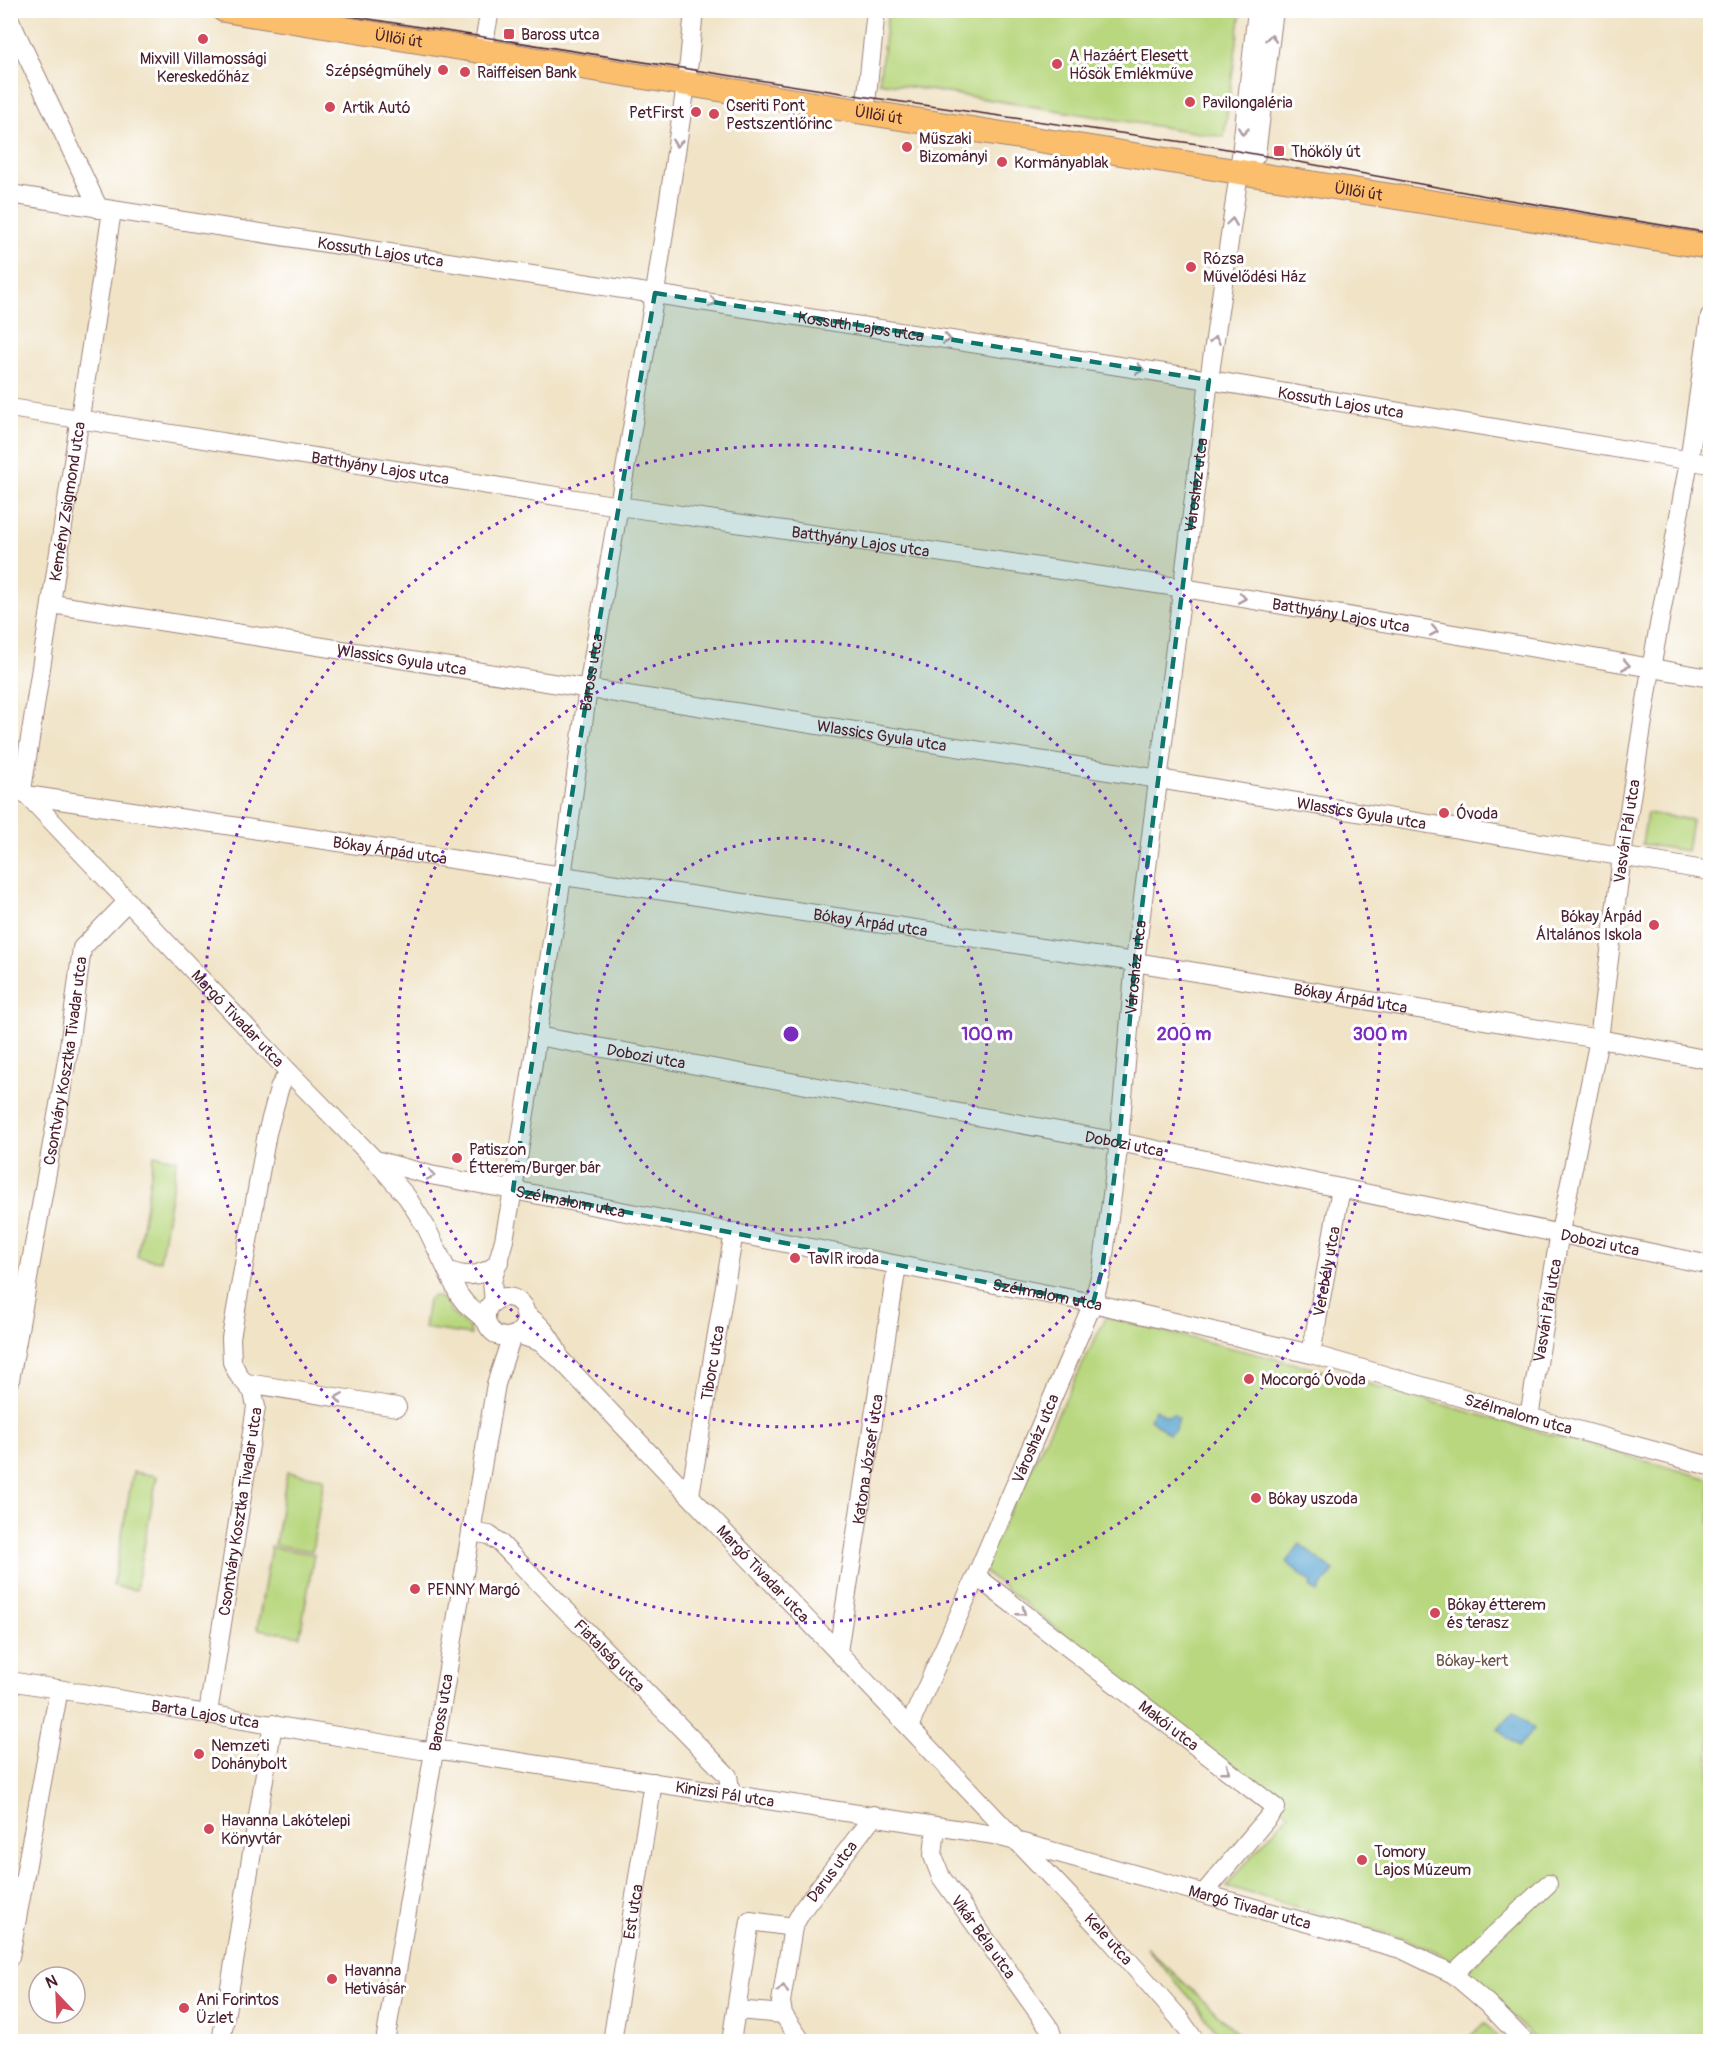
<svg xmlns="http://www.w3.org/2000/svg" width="1721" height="2052" viewBox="0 0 1721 2052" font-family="Pangolin,sans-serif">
<rect width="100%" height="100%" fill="#fff"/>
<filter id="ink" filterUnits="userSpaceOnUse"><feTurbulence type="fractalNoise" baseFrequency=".0167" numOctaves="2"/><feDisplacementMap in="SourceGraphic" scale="12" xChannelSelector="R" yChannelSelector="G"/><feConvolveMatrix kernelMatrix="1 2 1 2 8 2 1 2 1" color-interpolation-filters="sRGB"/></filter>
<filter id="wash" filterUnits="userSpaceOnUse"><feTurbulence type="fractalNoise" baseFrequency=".008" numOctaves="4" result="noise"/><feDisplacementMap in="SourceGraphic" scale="24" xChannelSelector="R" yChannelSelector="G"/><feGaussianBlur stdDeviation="1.35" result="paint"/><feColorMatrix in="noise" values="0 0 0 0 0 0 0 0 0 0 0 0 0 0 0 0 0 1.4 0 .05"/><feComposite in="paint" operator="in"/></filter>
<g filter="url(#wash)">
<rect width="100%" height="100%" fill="#f0e3c6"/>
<g fill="#b8d77e" stroke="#817b54" stroke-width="1.5">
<polygon points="888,11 1241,11 1224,137 879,82"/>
<polygon points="1647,813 1692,820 1687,851 1642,844"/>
<polygon points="154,1155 177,1159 160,1261 137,1257"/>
<polygon points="434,1296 444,1299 451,1312 470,1329 471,1335 424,1328 428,1300"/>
<polygon points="1106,1317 1304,1366 1710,1479 1710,2041 1536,2041 1472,1975 1439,1953 1407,1940 1226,1886 1289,1813 981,1569"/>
<polygon points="133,1472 157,1476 136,1590 113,1586"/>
<polygon points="287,1472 324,1478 312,1551 275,1545"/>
<polygon points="271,1547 314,1554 300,1636 257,1629"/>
<polygon points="1146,1947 1246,2041 1223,2041 1197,2006"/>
<polygon points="1484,2023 1502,2041 1465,2041"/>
</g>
<g fill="#58a4d0" stroke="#51627e" stroke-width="1.5">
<polygon points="1155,1409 1166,1416 1173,1414 1179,1419 1175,1430 1169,1434 1150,1419"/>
<polygon points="1300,1544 1334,1571 1317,1592 1310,1587 1312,1583 1286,1562"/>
<polygon points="1514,1711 1534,1729 1518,1747 1498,1729"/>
</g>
</g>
<g filter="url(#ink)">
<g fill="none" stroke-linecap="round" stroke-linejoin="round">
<g stroke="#9d8178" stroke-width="20">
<g id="minor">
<polyline points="10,20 99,209"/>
<polyline points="482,53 490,10"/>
<polyline points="685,85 689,62 694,10"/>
<polyline points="865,113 876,10"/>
<polyline points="1239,173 1256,155 1274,10"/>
<path id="s1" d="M10,194L1209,380L1710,464"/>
<path id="s2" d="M10,408L619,506L1184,588L1710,678"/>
<path id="s3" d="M52,604L1159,779L1710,871"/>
<path id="s4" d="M10,777L289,1072L375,1160L407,1197L426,1227L459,1295L466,1304L486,1321"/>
<path id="s5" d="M22,790L112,211"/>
<path id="s6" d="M26,795L1135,962L1599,1039L1710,1060"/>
<path id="s7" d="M537,1036L1119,1142L1710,1265"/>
<path id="s8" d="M375,1160L430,1175L513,1190L1093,1303L1311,1354L1529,1417L1710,1466"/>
<path d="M447,1270C467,1279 484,1276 499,1262"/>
<circle cx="506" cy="1317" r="20"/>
<path id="s9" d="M494,1302L492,1282L504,1240L513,1190L562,877L588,688L655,293L686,85"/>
<path d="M525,1314C541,1324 550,1336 558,1353"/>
<path id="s10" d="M517,1334L540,1342L561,1360L1106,1935L1179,2018L1196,2042"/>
<path id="s11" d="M1311,1354L1341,1188"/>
<path id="s12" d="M10,1380L68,1054L82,948L128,901"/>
<polyline points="247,1383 397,1407"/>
<path id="s13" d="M1529,1417L1560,1232L1599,1039L1622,856L1651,669L1689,461L1710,316"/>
<path id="s14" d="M690,1495L734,1232"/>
<path id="s15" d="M471,1532L489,1535L499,1542L728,1776L731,1794"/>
<path id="s16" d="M976,1576L1276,1808L1204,1893"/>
<path id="s17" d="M838,1652L897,1265"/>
<path id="s18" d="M10,1681L421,1750L448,1751L994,1835L1401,1949L1453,1974L1487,2003L1525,2042"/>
<path id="s19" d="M208,1713L256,1407L253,1392L239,1376L232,1362L231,1338L267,1133L280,1086L289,1072"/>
<path id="s20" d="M909,1727L976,1576L1093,1303L1102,1270L1119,1142L1135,962L1209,380L1239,173L1257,10"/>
<path id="s21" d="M936,1826L933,1856L941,1877L1050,2029L1054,2042"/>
<polyline points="10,1957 59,1689"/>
<polyline points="1453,1974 1548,1884"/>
<polyline points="737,2010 783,2014"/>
<polyline points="221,2042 273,1724"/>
<path id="s22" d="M385,2042L496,1384L512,1336"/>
<path id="s23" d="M612,2042L653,1782"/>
<polyline points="731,2042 750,1921 793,1927"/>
<path id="s24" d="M802,2042L783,2014L781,2002L793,1927L803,1909L874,1815"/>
</g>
</g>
<g stroke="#9d8178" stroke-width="26">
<g id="major">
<path id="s25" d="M224,10L1710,247"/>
</g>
</g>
<use href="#minor" stroke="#fff" stroke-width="18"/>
<use href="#major" stroke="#fabe6d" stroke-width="24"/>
<polyline stroke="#4a1f2b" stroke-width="1.5" points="312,10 867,97 1205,145 1492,197 1710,233"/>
</g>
<defs><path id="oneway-chevron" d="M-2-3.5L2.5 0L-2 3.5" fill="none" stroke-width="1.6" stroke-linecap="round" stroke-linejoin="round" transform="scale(1.5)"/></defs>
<g stroke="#ae9aa0">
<use href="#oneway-chevron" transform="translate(1271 38) rotate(-83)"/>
<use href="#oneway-chevron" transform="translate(1243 131) rotate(96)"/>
<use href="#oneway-chevron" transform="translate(677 143) rotate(98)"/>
<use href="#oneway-chevron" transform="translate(1232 222) rotate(-82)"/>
<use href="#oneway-chevron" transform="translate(713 302) rotate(9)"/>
<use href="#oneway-chevron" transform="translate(947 339) rotate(9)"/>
<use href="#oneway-chevron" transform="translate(1215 340) rotate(-81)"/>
<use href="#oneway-chevron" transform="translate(1140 369) rotate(9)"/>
<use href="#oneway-chevron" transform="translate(1242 598) rotate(10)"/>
<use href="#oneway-chevron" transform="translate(1434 631) rotate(10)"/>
<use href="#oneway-chevron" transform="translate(1626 665) rotate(10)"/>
<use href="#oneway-chevron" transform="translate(431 1175) rotate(12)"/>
<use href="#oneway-chevron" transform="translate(339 1398) rotate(-171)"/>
<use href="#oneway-chevron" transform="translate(1022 1612) rotate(38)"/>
<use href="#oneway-chevron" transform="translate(1226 1770) rotate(38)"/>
<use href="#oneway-chevron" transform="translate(783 1989) rotate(-83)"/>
</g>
</g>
<path fill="#0f766e" fill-opacity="0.2" stroke="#0f766e" stroke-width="4.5" stroke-dasharray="12 8" stroke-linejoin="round" d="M655,293L1209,380L1135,962L1119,1142L1102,1270L1093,1303L513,1190L588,688Z"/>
<g fill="none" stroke="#7b2cbf" stroke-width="3" stroke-dasharray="3 6">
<circle cx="791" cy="1034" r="196"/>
<circle cx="791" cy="1034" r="393"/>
<circle cx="791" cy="1034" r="589"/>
</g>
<g fill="#d1495b" stroke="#fff" stroke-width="2">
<rect x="503" y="28" width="12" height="12" rx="3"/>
<circle cx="203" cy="39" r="6"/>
<circle cx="1057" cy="64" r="6"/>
<circle cx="443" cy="70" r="6"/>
<circle cx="465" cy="72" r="6"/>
<circle cx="1190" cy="102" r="6"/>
<circle cx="330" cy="107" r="6"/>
<circle cx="696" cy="112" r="6"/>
<circle cx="714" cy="114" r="6"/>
<circle cx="907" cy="147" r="6"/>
<rect x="1273" y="145" width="12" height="12" rx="3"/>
<circle cx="1002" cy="162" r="6"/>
<circle cx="1191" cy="267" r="6"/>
<circle cx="1444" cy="813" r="6"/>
<circle cx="1654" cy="925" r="6"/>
<circle cx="457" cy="1158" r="6"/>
<circle cx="795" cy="1258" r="6"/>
<circle cx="1249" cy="1379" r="6"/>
<circle cx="1256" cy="1498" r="6"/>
<circle cx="415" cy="1589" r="6"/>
<circle cx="1435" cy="1613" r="6"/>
<circle cx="199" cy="1754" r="6"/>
<circle cx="209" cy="1829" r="6"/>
<circle cx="1362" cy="1860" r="6"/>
<circle cx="332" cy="1979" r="6"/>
<circle cx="184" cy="2008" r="6"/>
</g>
<g text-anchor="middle" stroke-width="6" stroke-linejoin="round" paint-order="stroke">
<g font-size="16" fill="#4a1f2b" stroke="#fff" text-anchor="start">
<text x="521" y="40">Baross utca</text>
<text x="1069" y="61">A Hazáért Elesett<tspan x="1069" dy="18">Hősök Emlékműve</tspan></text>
<text x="203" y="64" text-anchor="middle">Mixvill Villamossági<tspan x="203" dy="18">Kereskedőház</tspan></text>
<text x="431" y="76" text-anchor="end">Szépségműhely</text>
<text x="477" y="78">Raiffeisen Bank</text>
<text x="1202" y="108">Pavilongaléria</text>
<text x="726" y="111">Cseriti Pont<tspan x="726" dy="18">Pestszentlőrinc</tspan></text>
<text x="342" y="113">Artik Autó</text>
<text x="684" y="118" text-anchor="end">PetFirst</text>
<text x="919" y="144">Műszaki<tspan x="919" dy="18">Bizományi</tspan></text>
<text x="1291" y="157">Thököly út</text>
<text x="1014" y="168">Kormányablak</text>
<text x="1203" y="264">Rózsa<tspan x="1203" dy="18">Művelődési Ház</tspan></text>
<text x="1456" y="819">Óvoda</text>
<text x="1642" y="922" text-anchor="end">Bókay Árpád<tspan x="1642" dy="18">Általános Iskola</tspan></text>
<text x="469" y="1155">Patiszon<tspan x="469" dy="18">Étterem/Burger bár</tspan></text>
<text x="807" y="1264">TavIR iroda</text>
<text x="1261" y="1385">Mocorgó Óvoda</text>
<text x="1268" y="1504">Bókay uszoda</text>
<text x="427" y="1595">PENNY Margó</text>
<text x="1447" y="1610">Bókay étterem<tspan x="1447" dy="18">és terasz</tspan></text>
<text x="211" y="1751">Nemzeti<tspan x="211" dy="18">Dohánybolt</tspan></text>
<text x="221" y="1826">Havanna Lakótelepi<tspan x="221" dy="18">Könyvtár</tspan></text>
<text x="1374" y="1857">Tomory<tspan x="1374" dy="18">Lajos Múzeum</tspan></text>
<text x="344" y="1976">Havanna<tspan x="344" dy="18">Hetivásár</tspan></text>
<text x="196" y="2005">Ani Forintos<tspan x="196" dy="18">Üzlet</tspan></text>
</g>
<g font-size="16" fill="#4a1f2b" stroke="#fff">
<text dy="6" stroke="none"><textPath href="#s25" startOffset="177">Üllői út</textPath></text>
<text dy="6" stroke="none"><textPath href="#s25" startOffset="663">Üllői út</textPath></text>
<text dy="6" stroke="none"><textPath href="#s25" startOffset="1149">Üllői út</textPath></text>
<text dy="6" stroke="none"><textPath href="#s1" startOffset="375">Kossuth Lajos utca</textPath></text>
<text dy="6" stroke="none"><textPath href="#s1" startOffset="861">Kossuth Lajos utca</textPath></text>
<text dy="6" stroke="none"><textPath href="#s1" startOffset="1347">Kossuth Lajos utca</textPath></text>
<text dy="6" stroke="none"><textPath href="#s2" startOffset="375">Batthyány Lajos utca</textPath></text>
<text dy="6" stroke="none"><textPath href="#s20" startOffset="1287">Városház utca</textPath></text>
<text dy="6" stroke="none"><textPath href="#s5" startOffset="292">Kemény Zsigmond utca</textPath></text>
<text dy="6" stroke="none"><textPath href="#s2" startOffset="861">Batthyány Lajos utca</textPath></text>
<text dy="6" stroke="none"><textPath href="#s2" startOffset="1347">Batthyány Lajos utca</textPath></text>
<text dy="6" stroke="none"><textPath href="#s3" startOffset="354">Wlassics Gyula utca</textPath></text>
<text dy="6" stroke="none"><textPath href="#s9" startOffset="638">Baross utca</textPath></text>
<text dy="6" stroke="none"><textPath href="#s3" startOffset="840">Wlassics Gyula utca</textPath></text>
<text dy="6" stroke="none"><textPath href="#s3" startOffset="1326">Wlassics Gyula utca</textPath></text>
<text dy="6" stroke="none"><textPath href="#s13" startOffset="594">Vasvári Pál utca</textPath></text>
<text dy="6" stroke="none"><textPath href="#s6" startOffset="368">Bókay Árpád utca</textPath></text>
<text dy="6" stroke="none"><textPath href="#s6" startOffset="854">Bókay Árpád utca</textPath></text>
<text dy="6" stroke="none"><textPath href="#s20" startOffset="801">Városház utca</textPath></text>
<text dy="6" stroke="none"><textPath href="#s6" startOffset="1340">Bókay Árpád utca</textPath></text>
<text dy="6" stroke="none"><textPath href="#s4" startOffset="332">Margó Tivadar utca</textPath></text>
<text dy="6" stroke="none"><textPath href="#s7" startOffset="111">Dobozi utca</textPath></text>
<text dy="6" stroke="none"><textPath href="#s12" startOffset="324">Csontváry Kosztka Tivadar utca</textPath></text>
<text dy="6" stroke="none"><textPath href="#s7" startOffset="597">Dobozi utca</textPath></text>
<text dy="6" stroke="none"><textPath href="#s8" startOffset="200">Szélmalom utca</textPath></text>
<text dy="6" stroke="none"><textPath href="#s7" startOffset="1083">Dobozi utca</textPath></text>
<text dy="6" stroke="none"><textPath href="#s11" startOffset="84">Verebély utca</textPath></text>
<text dy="6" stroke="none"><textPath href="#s8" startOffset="686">Szélmalom utca</textPath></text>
<text dy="6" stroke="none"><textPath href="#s13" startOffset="108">Vasvári Pál utca</textPath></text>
<text dy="6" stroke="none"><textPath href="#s14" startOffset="134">Tiborc utca</textPath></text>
<text dy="6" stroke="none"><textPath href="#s8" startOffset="1172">Szélmalom utca</textPath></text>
<text dy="6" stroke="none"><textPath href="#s20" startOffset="315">Városház utca</textPath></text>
<text dy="6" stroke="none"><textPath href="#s17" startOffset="195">Katona József utca</textPath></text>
<text dy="6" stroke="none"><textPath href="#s19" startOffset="204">Csontváry Kosztka Tivadar utca</textPath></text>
<text dy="6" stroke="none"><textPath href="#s10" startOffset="346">Margó Tivadar utca</textPath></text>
<text dy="6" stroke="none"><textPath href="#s15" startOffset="189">Fiatalság utca</textPath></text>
<text dy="6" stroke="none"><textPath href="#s18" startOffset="198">Barta Lajos utca</textPath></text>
<text dy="6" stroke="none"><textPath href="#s22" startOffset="334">Baross utca</textPath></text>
<text dy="6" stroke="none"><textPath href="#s16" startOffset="244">Makói utca</textPath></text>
<text dy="6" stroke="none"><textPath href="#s18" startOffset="724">Kinizsi Pál utca</textPath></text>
<text dy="6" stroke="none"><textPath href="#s24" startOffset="190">Darus utca</textPath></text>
<text dy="6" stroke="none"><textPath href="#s18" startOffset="1262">Margó Tivadar utca</textPath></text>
<text dy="6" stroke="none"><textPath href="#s23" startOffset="132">Est utca</textPath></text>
<text dy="6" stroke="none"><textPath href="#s21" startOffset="126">Vikár Béla utca</textPath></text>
<text dy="6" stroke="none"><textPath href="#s10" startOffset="849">Kele utca</textPath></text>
</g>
<g font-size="16" fill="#6b5644" stroke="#fff">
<text x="1472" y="1666">Bókay-kert</text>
</g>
</g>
<circle cx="791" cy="1034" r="9" fill="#7b2cbf" stroke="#fff" stroke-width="3"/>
<g font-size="18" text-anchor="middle" font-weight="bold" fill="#7b2cbf" stroke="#fff" stroke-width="6" stroke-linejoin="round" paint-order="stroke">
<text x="987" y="1040">100 m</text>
<text x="1184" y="1040">200 m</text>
<text x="1380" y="1040">300 m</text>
</g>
<rect width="1721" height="2052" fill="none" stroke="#fff" stroke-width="36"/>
<g transform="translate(57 1995) rotate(337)"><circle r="28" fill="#ffffff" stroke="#b7a5aa" stroke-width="1.5"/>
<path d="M0-4.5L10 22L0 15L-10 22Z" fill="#d1495b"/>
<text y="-9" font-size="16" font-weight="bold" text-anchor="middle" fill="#4a1f2b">N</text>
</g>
</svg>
